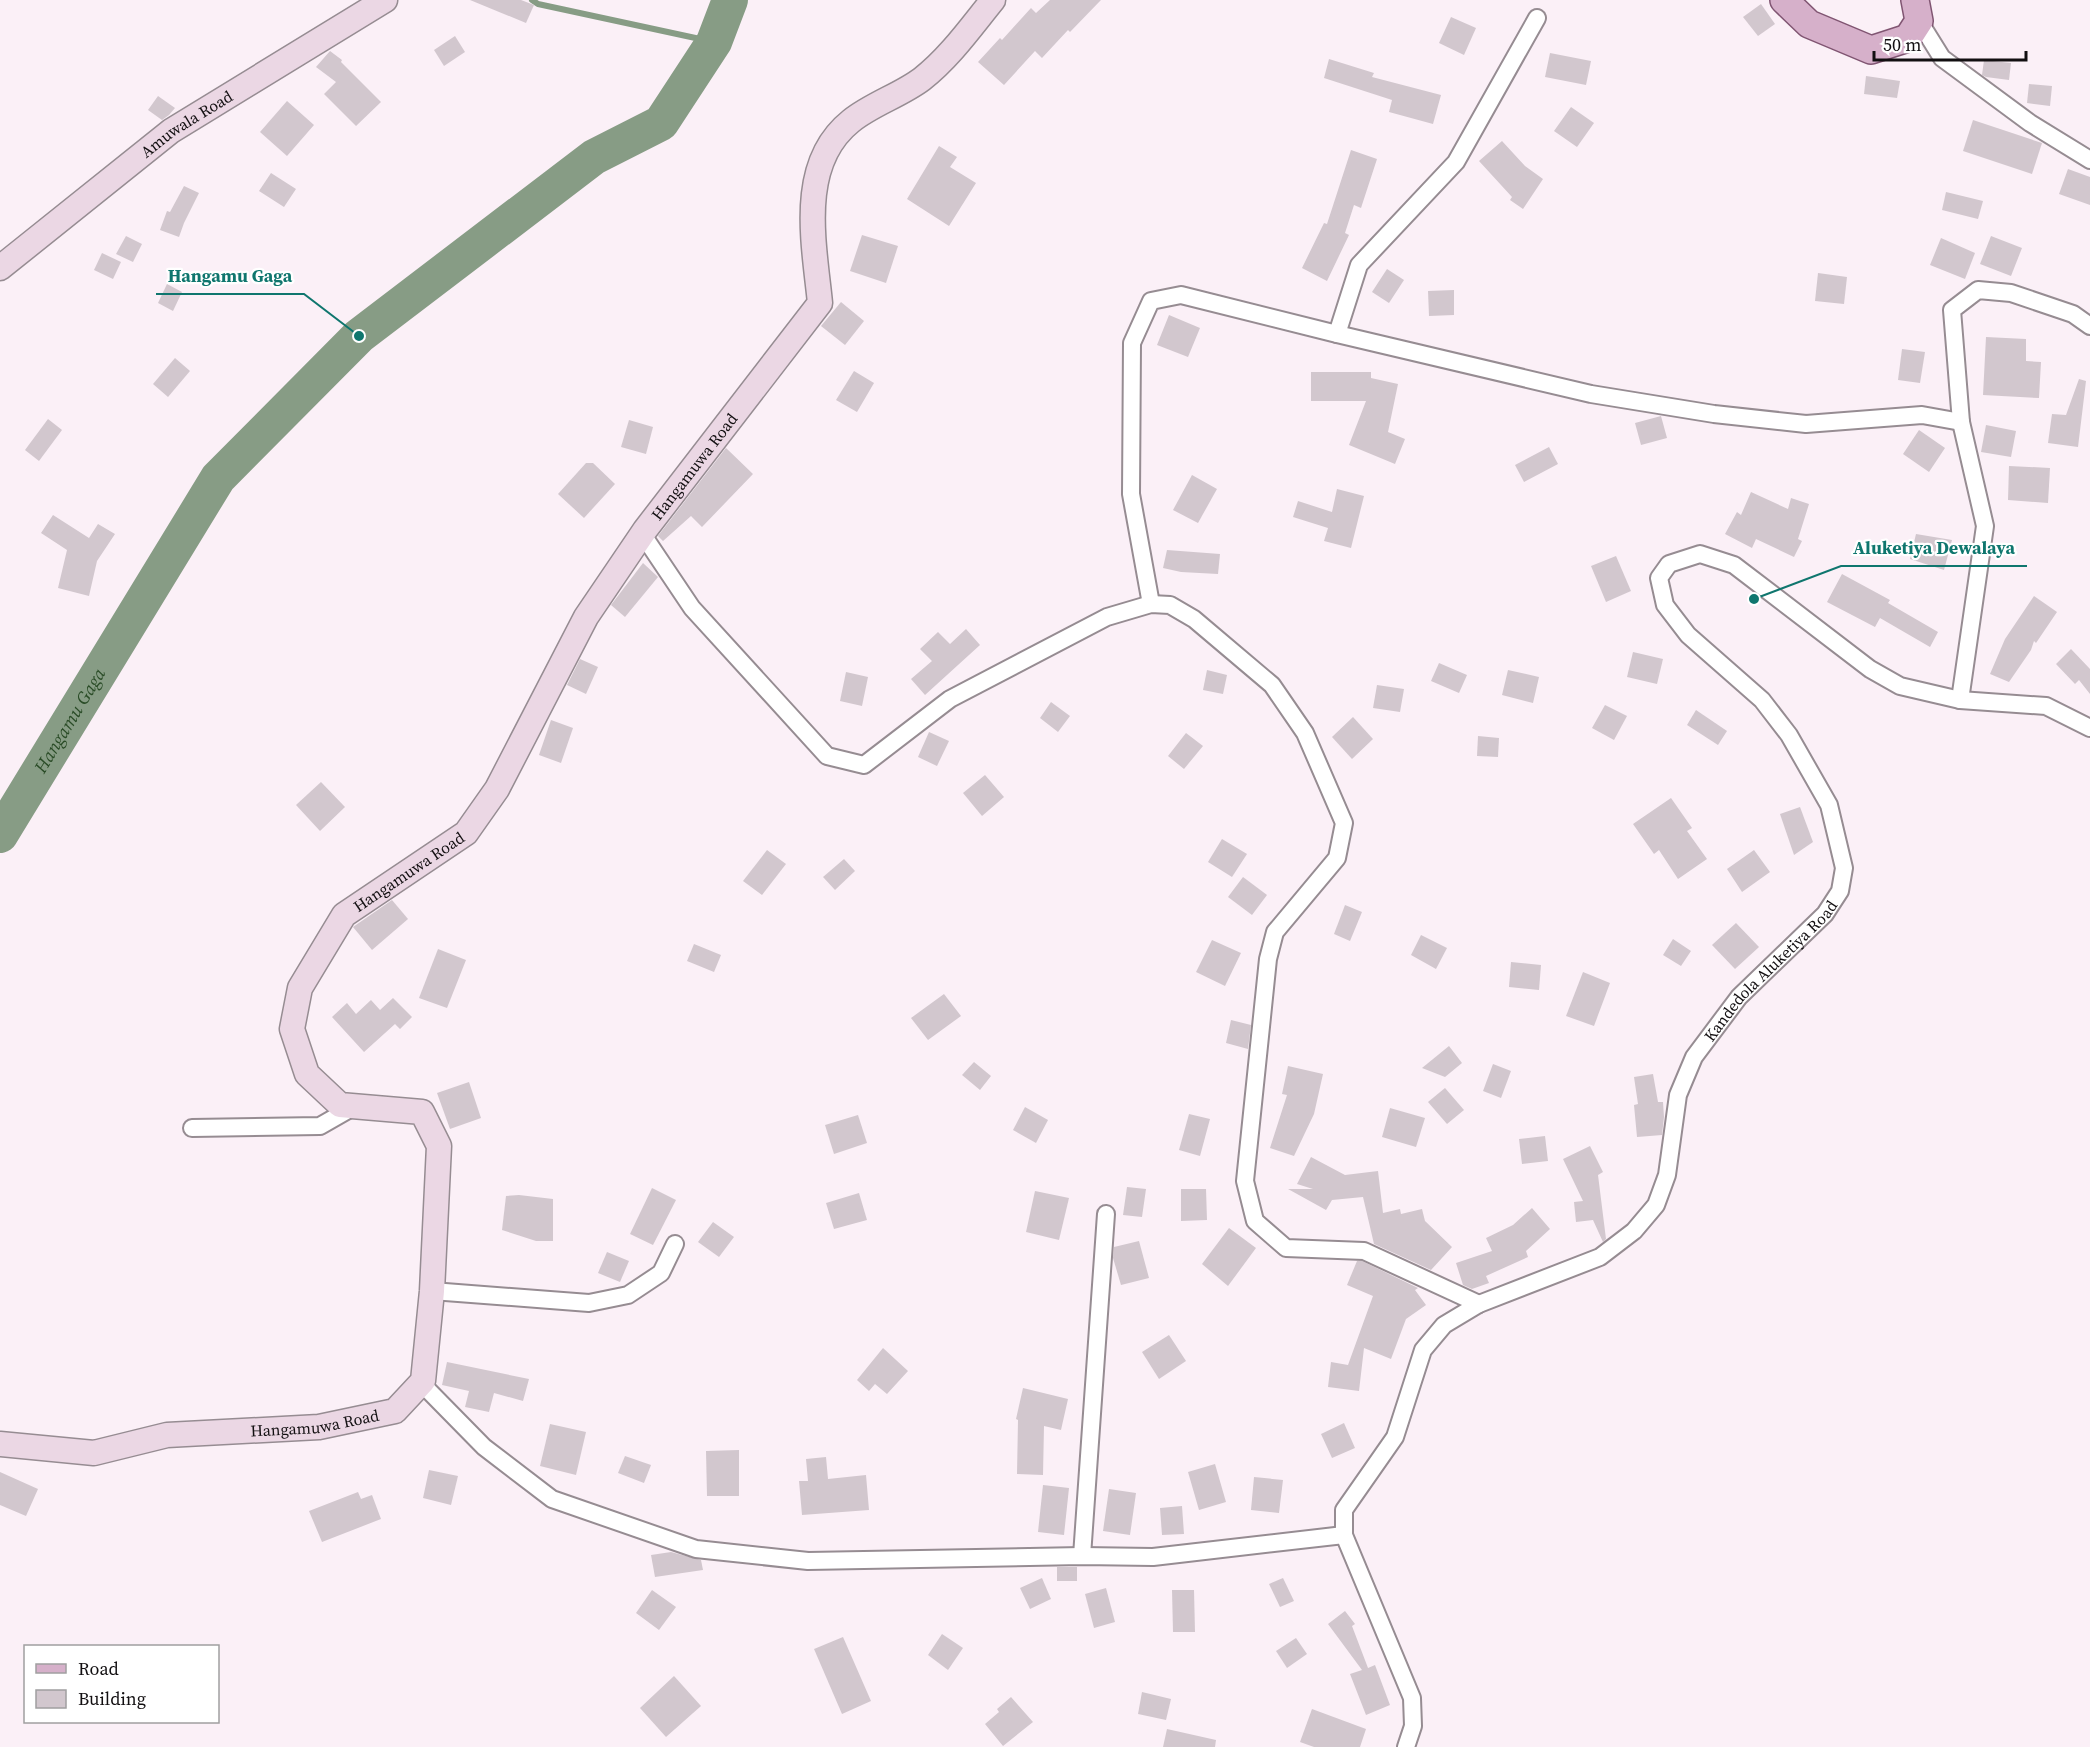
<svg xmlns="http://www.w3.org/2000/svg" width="2090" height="1747" viewBox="0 0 2090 1747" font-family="'Source Serif 4',serif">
<rect width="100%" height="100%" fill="#fbf0f7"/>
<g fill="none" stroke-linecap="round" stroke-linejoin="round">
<polyline stroke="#879c85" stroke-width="6" points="532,0 538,4 714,42"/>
<path stroke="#879c85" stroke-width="36" id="s1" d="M0,835L218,478L359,336L594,157L661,123L714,42L730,0"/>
</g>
<g fill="#d2c7ce">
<polygon points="470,0 521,0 534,5 526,23"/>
<polygon points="1050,0 1101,0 1070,32 1068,30 1042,58 1035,51 1004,85 978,62 1000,38 1002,40 1031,8 1036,13"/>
<polygon points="1761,4 1775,24 1758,36 1743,17"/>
<polygon points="1451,17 1476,28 1464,55 1439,43"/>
<polygon points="455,36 465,52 444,66 434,50"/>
<polygon points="330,51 342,60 341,62 381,102 356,126 324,94 336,82 316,67"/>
<polygon points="1550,53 1591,61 1586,85 1545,77"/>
<polygon points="1329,59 1374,73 1372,77 1441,95 1433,124 1389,112 1392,100 1324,78"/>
<polygon points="1984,60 2011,63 2009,80 1986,77 1982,75"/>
<polygon points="1866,76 1900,81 1897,98 1864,94"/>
<polygon points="2029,84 2052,86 2050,106 2027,103"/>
<polygon points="158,96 175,108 169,115 162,120 148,110"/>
<polygon points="287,101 314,125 287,156 260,132"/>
<polygon points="1571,107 1594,123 1577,147 1554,131"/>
<polygon points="1973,120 2042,143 2032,174 1963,151"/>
<polygon points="1502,141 1525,166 1543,179 1523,209 1510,200 1512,197 1479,161"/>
<polygon points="939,146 957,157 950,167 976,183 949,226 907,199"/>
<polygon points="1351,150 1377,159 1361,208 1354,205 1345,233 1349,235 1327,281 1302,268 1324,223 1327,224"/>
<polygon points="2068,169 2090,177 2090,205 2059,194"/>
<polygon points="271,173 296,189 284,207 259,191"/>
<polygon points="184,186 199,193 184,223 179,237 160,230 167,211 170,212"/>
<polygon points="1946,192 1983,201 1978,219 1942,210"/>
<polygon points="862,235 898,246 886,283 850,271"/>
<polygon points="126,236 142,244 133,262 116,254"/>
<polygon points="1991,236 2022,248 2011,276 1980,264"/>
<polygon points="1941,238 1975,253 1965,279 1930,265"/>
<polygon points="102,253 121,262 113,279 94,270"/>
<polygon points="1387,269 1404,280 1389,303 1372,292"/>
<polygon points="1818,273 1847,277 1844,304 1815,301"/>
<polygon points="167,284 182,292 173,311 158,303"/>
<polygon points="1454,290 1454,315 1429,316 1428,291"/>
<polygon points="841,302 864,321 845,345 821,326"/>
<polygon points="1169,315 1200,328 1188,357 1157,345"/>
<polygon points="1986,337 2026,339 2026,361 2041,362 2039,398 1983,395"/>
<polygon points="1902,349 1925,352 1920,383 1898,380"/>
<polygon points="175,358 190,371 168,397 153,384"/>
<polygon points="854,371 874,383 857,412 836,400"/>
<polygon points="1311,372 1371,372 1371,378 1398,384 1388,432 1405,439 1395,464 1349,445 1366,401 1311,401"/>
<polygon points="2079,379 2086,381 2078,447 2048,443 2052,414 2066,415"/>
<polygon points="1661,416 1667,438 1641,445 1635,423"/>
<polygon points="48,419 62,430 39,461 25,450"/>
<polygon points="629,420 653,427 646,454 621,447"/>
<polygon points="1986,425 2016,431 2011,457 1981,452"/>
<polygon points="1919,430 1945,448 1929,472 1903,454"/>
<polygon points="1549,447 1558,464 1524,482 1515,465"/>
<polygon points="726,448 753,474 702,527 691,516 663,541 658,536"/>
<polygon points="586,463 593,463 615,484 584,518 558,494"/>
<polygon points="2009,466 2050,468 2048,503 2008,500"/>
<polygon points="1192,475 1217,489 1198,523 1173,510"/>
<polygon points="1337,489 1364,496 1351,548 1324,541 1328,528 1293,517 1298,501 1332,512"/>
<polygon points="1751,492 1788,509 1791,498 1809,504 1798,539 1802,541 1794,557 1756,539 1752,548 1725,534 1737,512 1741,515"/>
<polygon points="53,515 89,538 98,524 115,534 97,561 89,596 58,588 67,550 41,533"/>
<polygon points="1916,534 1952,540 1944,570 1910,559"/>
<polygon points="1167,550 1220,554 1218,574 1181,572 1163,568"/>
<polygon points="1616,556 1631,591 1606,602 1591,566"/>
<polygon points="643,563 658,577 625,617 611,605"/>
<polygon points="1842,574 1890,600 1888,603 1938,632 1930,647 1880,618 1875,627 1827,602"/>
<polygon points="2034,596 2057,612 2036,643 2034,641 2031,650 2009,682 1990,674 2005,639"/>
<polygon points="966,629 980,645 925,695 911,679 932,661 920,649 938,632 950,644"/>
<polygon points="2071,649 2090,669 2090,694 2079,680 2075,684 2056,664"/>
<polygon points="1633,652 1663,659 1657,684 1627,677"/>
<polygon points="580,659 598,667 586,694 567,685"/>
<polygon points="1439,663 1467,675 1459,693 1431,681"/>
<polygon points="1207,670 1227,675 1223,694 1203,690"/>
<polygon points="1508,670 1539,677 1533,703 1502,695"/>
<polygon points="846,672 868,677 862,706 840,701"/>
<polygon points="1377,685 1404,689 1400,712 1373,708"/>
<polygon points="1051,702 1070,716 1058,732 1040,718"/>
<polygon points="1605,705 1627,716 1614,740 1592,728"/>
<polygon points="1696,710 1727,731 1718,745 1687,725"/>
<polygon points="1353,717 1373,739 1352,759 1332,737"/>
<polygon points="551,720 573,728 561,763 539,755"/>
<polygon points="929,732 949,741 937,766 918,757"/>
<polygon points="1186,733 1203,746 1184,769 1168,756"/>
<polygon points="1478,736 1499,738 1498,757 1477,756"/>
<polygon points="985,775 1004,797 982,816 963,793"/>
<polygon points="321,782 345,807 320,831 296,805"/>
<polygon points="1671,798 1692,828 1687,831 1707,859 1678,879 1659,850 1654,854 1633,824"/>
<polygon points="1800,807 1813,842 1794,855 1780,814"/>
<polygon points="1222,839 1247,854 1232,877 1208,862"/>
<polygon points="767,850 786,864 762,895 743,881"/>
<polygon points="1754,850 1770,872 1742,892 1727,869"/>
<polygon points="844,859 855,871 835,890 823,877"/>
<polygon points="1243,877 1267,895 1252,915 1228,897"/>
<polygon points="392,900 408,919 372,950 353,927"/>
<polygon points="1345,905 1362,912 1350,941 1334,934"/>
<polygon points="1736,923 1759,947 1735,969 1712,945"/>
<polygon points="1421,935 1447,948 1436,969 1411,955"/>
<polygon points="1673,939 1691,951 1681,966 1663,955"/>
<polygon points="1212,940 1241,953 1225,986 1196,972"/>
<polygon points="694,944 721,955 714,972 687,961"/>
<polygon points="438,949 466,960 447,1008 419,998"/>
<polygon points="1511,962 1541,965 1539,990 1509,987"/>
<polygon points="1583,972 1610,983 1594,1026 1566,1016"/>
<polygon points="944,994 961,1016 928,1040 911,1018"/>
<polygon points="393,998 412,1017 400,1029 395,1024 364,1052 332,1017 347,1003 356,1014 371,1000 380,1010"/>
<polygon points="1231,1020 1251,1025 1248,1049 1226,1043"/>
<polygon points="1449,1046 1462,1063 1445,1077 1422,1068"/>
<polygon points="974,1062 991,1076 980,1090 962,1075"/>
<polygon points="1493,1064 1511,1071 1501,1098 1483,1091"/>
<polygon points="1288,1066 1323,1074 1314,1114 1294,1156 1270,1148 1287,1095 1282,1094"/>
<polygon points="1653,1074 1658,1102 1663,1102 1664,1117 1662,1135 1637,1137 1634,1105 1638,1104 1634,1077"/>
<polygon points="469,1082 481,1118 450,1129 437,1093"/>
<polygon points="1445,1088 1464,1110 1447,1124 1428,1102"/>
<polygon points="1025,1107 1048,1120 1036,1143 1013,1130"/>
<polygon points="1390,1108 1425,1118 1416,1147 1382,1137"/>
<polygon points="1189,1114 1210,1119 1200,1156 1179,1150"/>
<polygon points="858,1115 867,1143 834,1154 825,1125"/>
<polygon points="1545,1136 1548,1161 1522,1164 1519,1139"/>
<polygon points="1590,1146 1603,1172 1598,1175 1606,1239 1603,1242 1593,1220 1576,1222 1574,1202 1583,1201 1563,1159"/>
<polygon points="1311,1157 1345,1175 1378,1171 1383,1213 1400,1209 1401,1214 1422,1209 1425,1221 1452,1247 1431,1270 1374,1244 1363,1197 1332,1200 1326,1210 1288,1189 1313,1189 1297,1184"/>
<polygon points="1127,1187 1146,1189 1142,1217 1123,1215"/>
<polygon points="652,1188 676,1200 653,1245 630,1234"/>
<polygon points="1181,1189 1206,1189 1207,1220 1181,1221"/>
<polygon points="1035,1191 1069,1198 1059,1240 1026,1232"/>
<polygon points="859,1193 867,1220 834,1229 826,1203"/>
<polygon points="519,1195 553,1199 553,1241 536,1241 502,1230 506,1196"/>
<polygon points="1532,1208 1550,1229 1526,1251 1528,1257 1486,1276 1489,1283 1472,1289 1463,1285 1456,1263 1492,1251 1486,1238 1513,1225"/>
<polygon points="713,1222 734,1237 719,1257 698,1242"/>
<polygon points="1229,1228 1256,1248 1228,1286 1202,1264"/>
<polygon points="1139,1241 1149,1278 1121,1285 1113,1258 1114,1247"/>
<polygon points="607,1252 629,1261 620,1282 598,1273"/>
<polygon points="1357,1261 1362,1261 1418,1288 1415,1290 1426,1305 1406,1319 1391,1359 1364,1348 1359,1391 1328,1387 1331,1362 1348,1365 1373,1296 1347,1285"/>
<polygon points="1169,1335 1186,1361 1159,1379 1142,1352"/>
<polygon points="883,1348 908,1371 887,1394 875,1384 869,1391 857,1380"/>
<polygon points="447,1362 529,1379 523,1401 494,1393 489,1412 465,1407 469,1391 442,1385"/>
<polygon points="1023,1388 1068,1399 1061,1430 1044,1426 1043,1475 1017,1474 1018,1420 1016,1419"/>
<polygon points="1344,1423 1355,1448 1332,1458 1321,1434"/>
<polygon points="550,1424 586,1432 576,1475 540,1466"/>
<polygon points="739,1450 739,1496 707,1496 706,1451"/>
<polygon points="625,1456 651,1465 644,1483 618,1473"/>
<polygon points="826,1457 828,1479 866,1475 869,1510 802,1515 799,1481 808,1481 806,1459"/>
<polygon points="1215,1464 1226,1502 1199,1510 1188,1472"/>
<polygon points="429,1470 458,1476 451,1505 423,1498"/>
<polygon points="0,1472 38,1489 26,1516 0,1505"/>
<polygon points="1254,1477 1283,1480 1279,1513 1251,1510"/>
<polygon points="1043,1485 1069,1488 1064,1535 1038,1532"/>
<polygon points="1109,1489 1136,1493 1130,1535 1103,1531"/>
<polygon points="358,1492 361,1499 372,1495 381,1519 322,1542 309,1511"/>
<polygon points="1182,1506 1184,1534 1162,1535 1160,1508"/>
<polygon points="671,1552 701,1560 703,1570 655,1577 651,1555"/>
<rect x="1057" y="1567" width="20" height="14"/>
<polygon points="1042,1578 1051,1599 1030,1609 1020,1588"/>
<polygon points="1283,1578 1294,1601 1280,1607 1269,1584"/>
<polygon points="1106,1588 1115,1622 1094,1628 1085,1594"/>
<polygon points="652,1590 676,1607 659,1630 636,1613"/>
<polygon points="1172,1590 1194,1590 1195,1632 1173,1632"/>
<polygon points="1345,1611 1355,1624 1352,1626 1368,1668 1375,1665 1390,1705 1366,1715 1350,1674 1362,1670 1328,1624"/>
<polygon points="942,1634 963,1648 948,1670 928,1655"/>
<polygon points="843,1637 871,1701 842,1714 814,1649"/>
<polygon points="1296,1638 1307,1654 1287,1668 1276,1651"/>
<polygon points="674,1676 701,1706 666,1737 640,1708"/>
<polygon points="1142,1692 1171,1699 1166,1720 1138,1714"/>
<polygon points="1011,1697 1033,1722 1003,1746 985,1724 999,1712 997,1709"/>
<polygon points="1312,1709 1366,1729 1360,1747 1314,1747 1300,1742"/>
<polygon points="1167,1729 1216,1740 1215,1747 1163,1747"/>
</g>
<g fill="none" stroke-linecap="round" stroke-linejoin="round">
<g stroke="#968c92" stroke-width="20">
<g id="street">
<polyline points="1919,21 1942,58 2030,123 2090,160"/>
<polyline points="1337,334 1359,265 1456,162 1537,18"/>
<polyline points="645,530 645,538 692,608 827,756 864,765 950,699 1107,617 1151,604 1170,605 1194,619 1272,685 1305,733 1344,823 1337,858 1275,932 1268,959 1245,1181 1255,1221 1286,1248 1364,1251 1479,1304"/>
<polyline points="1151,604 1131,494 1132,343 1151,301 1181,295 1337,334 1591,394 1714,414 1806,424 1922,415 1961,422"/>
<polyline points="1960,700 1985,526 1961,422 1952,310 1978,290 2011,293 2073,314 2090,326"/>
<polyline points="192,1128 320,1126 355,1106"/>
<polyline points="432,1291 589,1303 628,1295 661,1273 675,1244"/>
<polyline points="423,1381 428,1390 484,1447 552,1499 696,1549 808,1561 1082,1556 1153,1557 1344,1535"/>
<polyline points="1082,1556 1106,1214"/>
<path id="s2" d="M1406,1747L1413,1726L1412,1698L1344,1535V1510L1395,1437L1423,1350L1444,1325L1479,1304L1600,1257L1634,1231L1656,1205L1667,1175L1678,1095L1694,1057L1739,997L1825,914L1840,891L1844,868L1829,805L1789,735L1762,700L1688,635L1665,605L1659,578L1669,564L1700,554L1734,565L1870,669L1900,686L1960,700L2046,706L2090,728"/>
</g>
</g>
<g stroke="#968c92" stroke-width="27">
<g id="secondary">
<path id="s3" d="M0,268L171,131L385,0"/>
<path id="s4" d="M0,1444L94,1453L167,1435L319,1427L395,1411L423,1381L432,1291L439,1146L422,1112L340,1105L307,1074L292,1029L300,988L344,915L466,833L497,789L586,617L645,530L820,303C814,243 797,164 851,121C872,104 901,95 922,79C950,57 971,27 993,0"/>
</g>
</g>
<g stroke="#805572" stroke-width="30">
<polyline id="primary" points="1784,0 1809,24 1871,50 1908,38 1919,21 1915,0"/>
</g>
<use href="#street" stroke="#fff" stroke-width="16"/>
<use href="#secondary" stroke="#ebd7e4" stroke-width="24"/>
<use href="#primary" stroke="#d6b0ca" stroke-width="27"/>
</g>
<g text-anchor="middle" stroke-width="4.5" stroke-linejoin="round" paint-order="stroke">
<g font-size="16" fill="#120f11" stroke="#fff">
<text dy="6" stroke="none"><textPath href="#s3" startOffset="236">Amuwala Road</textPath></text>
<text dy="6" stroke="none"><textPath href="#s4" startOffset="1596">Hangamuwa Road</textPath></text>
<text dy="6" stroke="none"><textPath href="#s4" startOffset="1094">Hangamuwa Road</textPath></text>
<text dy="6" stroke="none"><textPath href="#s2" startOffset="982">Kandedola Aluketiya Road</textPath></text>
<text dy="6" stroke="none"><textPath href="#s4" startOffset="318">Hangamuwa Road</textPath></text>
</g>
<g font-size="18" font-style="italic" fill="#2a4c27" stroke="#fff">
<text dy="6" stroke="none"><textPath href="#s1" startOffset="134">Hangamu Gaga</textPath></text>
</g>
</g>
<path fill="none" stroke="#0f766e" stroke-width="2" d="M359 336L304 294H156M1754 599L1841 566H2027"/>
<g fill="#0f766e" stroke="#fff" stroke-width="2">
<circle cx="359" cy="336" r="6"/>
<circle cx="1754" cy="599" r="6"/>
</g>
<g font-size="18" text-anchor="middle" font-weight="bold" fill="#0f766e" stroke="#fff" stroke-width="4.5" stroke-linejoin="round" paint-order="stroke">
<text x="230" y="282">Hangamu Gaga</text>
<text x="1934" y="554">Aluketiya Dewalaya</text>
</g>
<rect x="24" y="1645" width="195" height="78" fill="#ffffff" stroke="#a09fa0" stroke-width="1.5"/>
<rect x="36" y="1664" width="30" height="9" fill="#d6b0ca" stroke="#a09fa0" stroke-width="1.5"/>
<text x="78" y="1675" font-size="18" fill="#120f11">Road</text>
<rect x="36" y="1690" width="30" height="18" fill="#d2c7ce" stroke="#a09fa0" stroke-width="1.5"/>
<text x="78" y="1705" font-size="18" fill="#120f11">Building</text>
<path d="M1874 51v9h152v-9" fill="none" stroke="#120f11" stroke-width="3"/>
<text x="1883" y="51" font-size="18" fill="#120f11" stroke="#ffffff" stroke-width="4.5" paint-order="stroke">50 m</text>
</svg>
